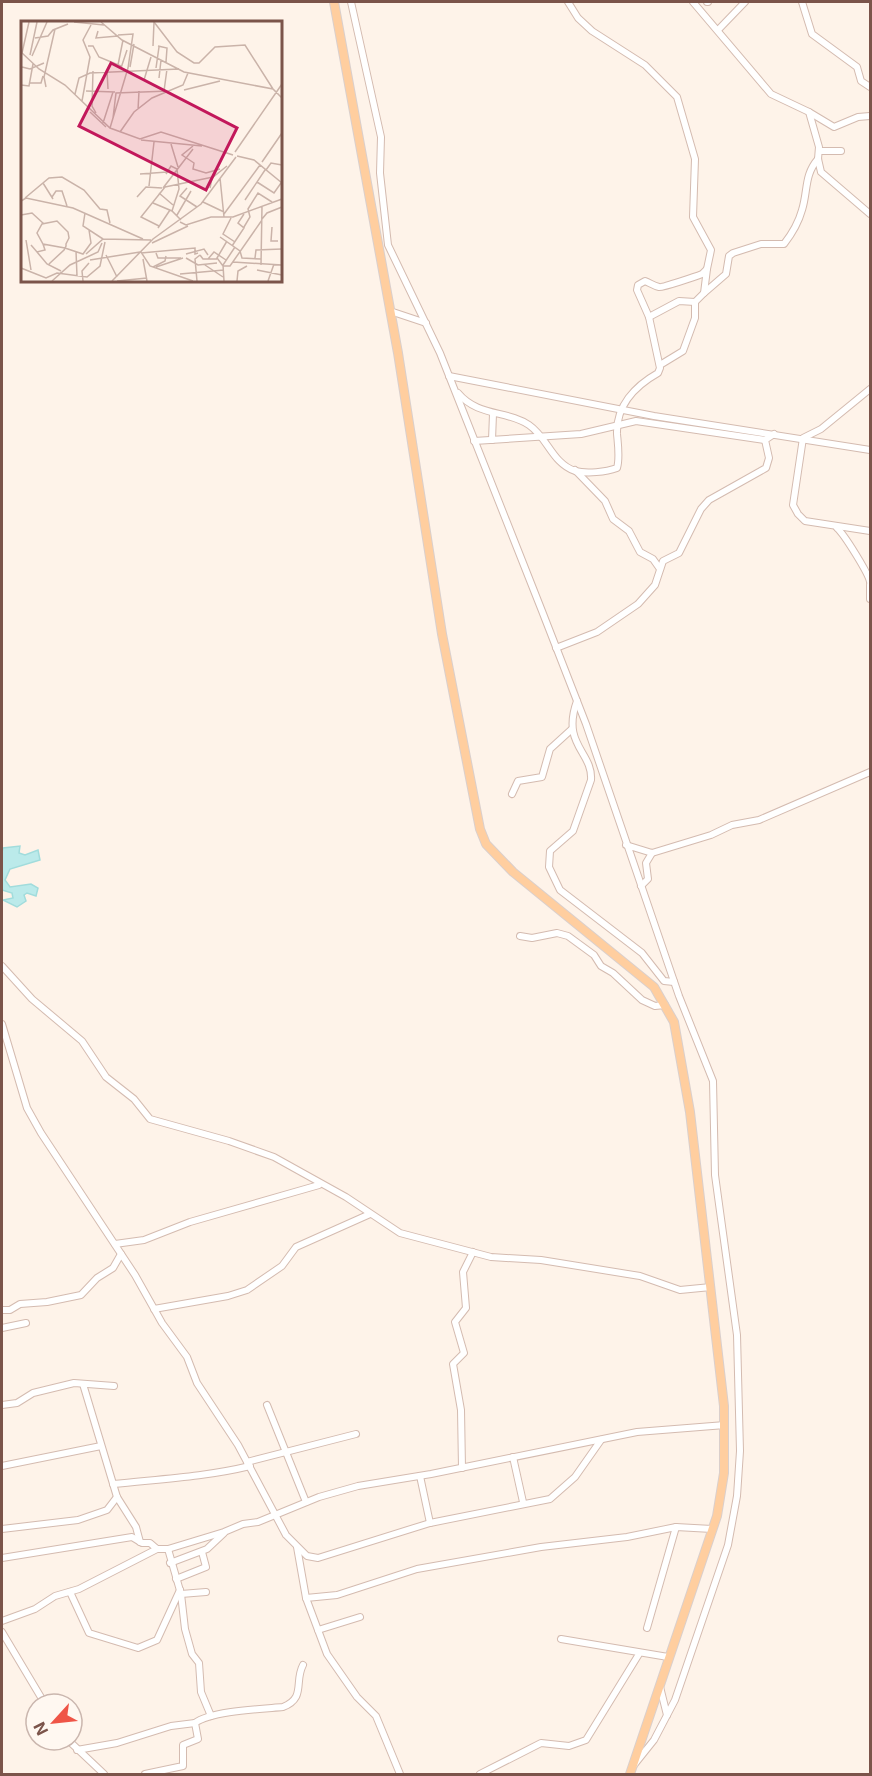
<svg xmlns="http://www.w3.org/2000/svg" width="872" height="1776" viewBox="0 0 872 1776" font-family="Inter,sans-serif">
<rect width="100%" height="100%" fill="#fef3e9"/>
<polygon fill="#bbeaea" stroke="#a1dcdc" stroke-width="1.5" points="20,846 19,853 25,855 38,850 40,860 10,869 5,880 10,887 31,884 38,888 36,896 27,893 24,895 26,901 17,907 3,900 13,898 12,893 2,890 2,852 3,848"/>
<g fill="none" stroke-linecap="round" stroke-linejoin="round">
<g stroke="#d4bbb0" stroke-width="8">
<g id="minor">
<polyline points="351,2 381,137 380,173 388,245 440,353 542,611 586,724 679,996 713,1081 715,1175 737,1335 740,1451 737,1496 728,1545 675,1700 654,1740 634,1765"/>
<polyline points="693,2 771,94 809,112 819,147 818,159 821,172 870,214"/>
<polyline points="707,2 708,2"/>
<polyline points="802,2 812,34 857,67 861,81 870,87"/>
<polyline points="718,30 745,2"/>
<polyline points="809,112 834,127 858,117 870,116"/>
<polyline points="819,151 841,151"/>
<path d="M704,293L726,274L729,256L733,253L761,244H784C791,235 799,221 802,210C808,191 804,175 818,159"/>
<polyline points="390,311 426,323"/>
<polyline points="649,317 679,301 695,302"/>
<polyline points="660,365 683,351 695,318 695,302 704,293 707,269"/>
<polyline points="449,376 654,416 870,450"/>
<polyline points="870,389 821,429 803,438 793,505 798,514 805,521 870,531"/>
<path d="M458,393C478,417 507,410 529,425C548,438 552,463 575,471C587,474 606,472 617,468C620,458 618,445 617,434C616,406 635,386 658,373L660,368L649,317L637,290L638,285L645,281C650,283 654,286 659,287C662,288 697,276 702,274L707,269L711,250L693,217L695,159L677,97L645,65L592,31L578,18L568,2"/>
<polyline points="492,440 493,414"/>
<polyline points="474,441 581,434 636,421 765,440"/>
<polyline points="575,470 605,501 613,519 629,531 640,552 653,559 660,569"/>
<path d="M837,528C844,534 869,574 870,582"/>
<polyline points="870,585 870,599"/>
<polyline points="556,648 597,632 638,604 655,585 663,561 679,553 701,509 709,500 766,468 769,458 765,440 774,434"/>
<path d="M577,701C561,745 593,752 591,780L573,831L550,851L549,867L560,890L642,953L664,981L674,982"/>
<polyline points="512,794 518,781 542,777 550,749 572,729"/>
<polyline points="626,845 652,853 711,835 732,825 759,820 870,772"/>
<polyline points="641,886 648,879 646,863 652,853"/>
<polyline points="520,936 532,938 557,933 568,936 594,955 601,966 613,973 642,1000 655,1006 665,1005"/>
<polyline points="2,966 32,999 82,1041 106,1077 134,1099 150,1119 229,1141 274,1157 346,1197 400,1233 491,1257 541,1260 640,1276 680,1290 711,1287"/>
<polyline points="2,1024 27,1108 41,1133 135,1275 162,1323 187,1357 197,1383 238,1445 286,1535 307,1556 318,1558 430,1523 550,1499 575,1477 601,1440"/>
<polyline points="115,1244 144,1240 190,1222 319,1185"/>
<polyline points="154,1309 228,1296 247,1290 282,1266 296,1247 370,1214"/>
<polyline points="2,1310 10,1310 20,1304 47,1302 81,1295 97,1278 113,1268 121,1254"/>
<polyline points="2,1328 26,1323"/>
<polyline points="83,1384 117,1497 136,1527 140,1542"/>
<polyline points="2,1405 17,1403 33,1393 74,1383 114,1386"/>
<polyline points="267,1405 306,1502"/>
<polyline points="513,1457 523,1502"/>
<polyline points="247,1462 356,1434"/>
<polyline points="2,1466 101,1446"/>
<polyline points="462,1468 461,1410 453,1364 464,1353 455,1322 466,1308 463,1272 473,1252"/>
<polyline points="420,1476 430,1523"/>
<path d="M113,1484C159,1479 205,1477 250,1466"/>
<polyline points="2,1529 78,1520 107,1510 117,1497"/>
<polyline points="297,1547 306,1598 327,1654 357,1697 376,1716 400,1774"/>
<polyline points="168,1549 181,1594 185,1629 192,1654 199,1663 201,1692 211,1716"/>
<polyline points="2,1558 132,1537 142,1543 150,1543 157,1549 168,1549 224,1532 243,1524 258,1522 319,1497 358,1486 431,1474 637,1432 725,1425"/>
<polyline points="170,1563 207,1549 224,1533"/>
<polyline points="176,1579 206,1567 202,1552"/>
<polyline points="70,1592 89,1633 138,1648 157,1640 180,1590"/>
<polyline points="181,1594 206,1592"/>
<polyline points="306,1598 337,1595 417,1569 541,1547 627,1537 676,1527 712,1529"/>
<polyline points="2,1621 35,1609 55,1596 79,1589 157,1549"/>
<polyline points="647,1628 676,1527"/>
<polyline points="318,1630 360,1617"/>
<polyline points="2,1632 45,1704"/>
<polyline points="561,1639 668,1657"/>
<polyline points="660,1687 667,1715"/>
<polyline points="68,1740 104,1774"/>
<polyline points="77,1750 117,1743 171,1726 195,1723"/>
<path d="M145,1774L183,1766V1745L198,1739L195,1723C211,1711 261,1709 283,1707C306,1698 294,1682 303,1665"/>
<polyline points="480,1774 541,1743 569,1746 586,1740 639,1654"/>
</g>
</g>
<g stroke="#dacfcc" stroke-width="10">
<polyline id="major" points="334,2 398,353 442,634 480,829 486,844 513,872 654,987 674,1022 690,1112 724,1406 724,1473 717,1516 630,1774"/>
</g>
<use href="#minor" stroke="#fff" stroke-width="6"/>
<use href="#major" stroke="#ffce9f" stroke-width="8"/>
</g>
<g transform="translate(21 21)">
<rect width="261" height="261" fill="#fef3e9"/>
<path fill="none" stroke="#cab3a9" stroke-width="1.5" d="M53,1L83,4M80,1L101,19L163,51L252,68L261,77M133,1L156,31L173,42H178L194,26L224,24L252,68M77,10L75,17L97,15M14,17L27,15L32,9L47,3M67,25H72L78,36L100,45M132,25L133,1M137,25L146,27L145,41M0,31L18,48L44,64L89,107L119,118L140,111L212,134M1,32L8,1M9,34L16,1M11,35L26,1M97,44L102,19M1,46L9,48L23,42M109,46L113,23M100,47L106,29M135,47L138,26M72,50L71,85L75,92M86,50L87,68M138,57L140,39M123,59L130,36M9,62H20L22,55M0,64L8,65L12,43M25,66L23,56L34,8M163,69L199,60M65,70L94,71M143,70L146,48M54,73L58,57L69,52L158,48M61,80L69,36L62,19L70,4M117,89L118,70M69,91L85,106M92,97L95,72L148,70M82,102L92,71M89,107L107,47L112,13L97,14M99,111L113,91L131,77L162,64L167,52M120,119L181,125M150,123L157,146M172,125L161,134L173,142L172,148L185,152L199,148M214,131L261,63M216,135L233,139L261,162M241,141L261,112M245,149L250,142L261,144M119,153L146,151M145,153L150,145L156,148L158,168L151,190M199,157L203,196M236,161L253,172L260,162M22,162L32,178M128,165L133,121M144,166L192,156M142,167L172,128M166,167L159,175L176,186M189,167L191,157L206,145M138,172L152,184M31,176L35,170H41L46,185M116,176L125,166L141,167M4,177L28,157L41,156L63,169L79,188L86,189L89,202M224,179L244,149M0,180L5,177L52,187L122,218M182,181L203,191M132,182L151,190L160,199M64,192L62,205L82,218M203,193L239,144M0,194L11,192L23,203M156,194L170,170M210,197L202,213L214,221M241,198L246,192L261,186M159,201L165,204L190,196H212L261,178M138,205L120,196L144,166M223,206L229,196L227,188L237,172L251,181M251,206L250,220H257M137,207L149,189M199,216L219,230L221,237L240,238M5,219L10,249M206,220L196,237L202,245H209L241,199M131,222L167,205M10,224L16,231L24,229L22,223M211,225L223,207L217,202L223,193M55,230L56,255M16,231L26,243L40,250M120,231L129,245L172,260M120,232L174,227V233L177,232M135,232L137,237H160M65,233L82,218L130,219M165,233L183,228L187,234M85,234L96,256M179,234L182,238H196M165,237L177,244L196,242M234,237L235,229L261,228M122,238L126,260M187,238L193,231L205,239M69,239L119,231M212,241L261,244M28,243L43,229L45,225V223L48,217L47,211L36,200L21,203L16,212L22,223L44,227L62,233L70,222L68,209M184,244L202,256M240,244L241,185M132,246L144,240L145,235M135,246L162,237M0,247L25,257L36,252L66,256L79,245L84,221M236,249L261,254M159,253L203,249M31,260L49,244L77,231L81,222M62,260L61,250L68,242M91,260L132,218L180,183L215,136M96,260L126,257M176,260L174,238L179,234M203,260L202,244L214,226M216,260L217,250L226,245M247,260L253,243"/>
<path fill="#c2185b" fill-opacity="0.15" stroke="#c2185b" stroke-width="3" d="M90,42L216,107L185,169L58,105Z"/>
<rect width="261" height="261" fill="none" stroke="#7b544a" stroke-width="3"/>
</g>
<rect width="872" height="1776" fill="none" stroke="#7b544a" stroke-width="6"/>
<g transform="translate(54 1722) rotate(243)"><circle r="28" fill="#fff8f1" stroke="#cab6ae" stroke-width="1.5"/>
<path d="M0-4.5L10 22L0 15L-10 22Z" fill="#ef5547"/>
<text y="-9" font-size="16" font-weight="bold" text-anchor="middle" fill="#7b544a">N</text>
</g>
</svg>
